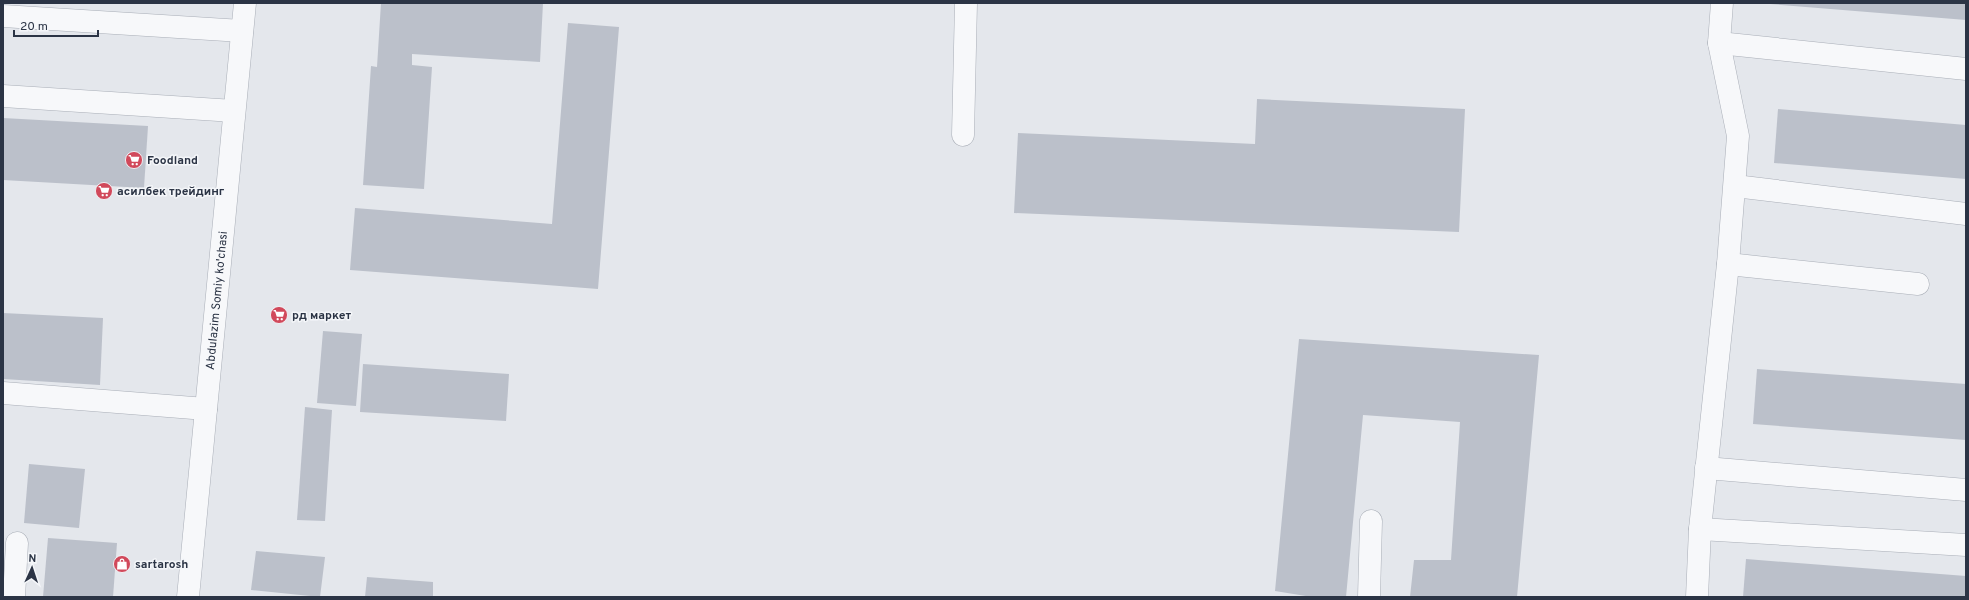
<svg xmlns="http://www.w3.org/2000/svg" width="1969" height="600" viewBox="0 0 1969 600" font-family="Overpass,sans-serif">
<rect width="100%" height="100%" fill="#e4e7ec"/>
<g fill="#bbc0ca">
<polygon points="381,3 543,3 540,62 412,54 412,65 432,67 424,189 363,185 371,66 377,67"/>
<polygon points="1770,3 1966,3 1966,20 1770,4"/>
<polygon points="568,23 619,27 598,289 350,270 355,208 552,224"/>
<polygon points="1257,99 1465,109 1459,232 1014,213 1018,133 1255,144"/>
<polygon points="1778,109 1966,125 1966,179 1774,163"/>
<polygon points="3,118 148,126 144,188 3,180"/>
<polygon points="3,313 103,318 100,385 3,379"/>
<polygon points="323,331 362,334 356,406 317,403"/>
<polygon points="1299,339 1539,355 1517,597 1410,597 1414,560 1451,560 1460,422 1363,415 1346,597 1312,597 1275,591"/>
<polygon points="363,364 509,374 506,421 360,412"/>
<polygon points="1757,369 1966,384 1966,440 1753,424"/>
<polygon points="305,407 332,410 325,521 297,520"/>
<polygon points="29,464 85,469 79,528 24,523"/>
<polygon points="48,538 117,543 113,597 43,597"/>
<polygon points="256,551 325,557 320,597 251,590"/>
<polygon points="1746,559 1966,576 1966,597 1743,597"/>
<polygon points="367,577 433,582 433,597 365,597"/>
</g>
<g fill="none" stroke-linecap="round" stroke-linejoin="round">
<g stroke="#a9aeb7" stroke-width="23">
<g id="minor">
<polyline points="3,16 242,31"/>
<polyline points="1719,43 1966,69"/>
<polyline points="3,96 234,111"/>
<polyline points="963,135 966,3"/>
<polyline points="1735,186 1966,214"/>
<polyline points="1728,264 1918,284"/>
<polyline points="3,393 206,409"/>
<polyline points="1706,468 1966,490"/>
<polyline points="1700,529 1966,545"/>
<polyline points="14,597 17,543"/>
<path id="s1" d="M188,597L245,3"/>
<polyline points="1369,597 1371,521"/>
<polyline points="1697,597 1700,529 1728,264 1738,136 1719,43 1722,3"/>
</g>
</g>
<use href="#minor" stroke="#f7f8fa" stroke-width="22"/>
</g>
<defs>
<g id="supermarket-disc" transform="scale(0.9)"><circle r="9.5" fill="#d1495b" stroke="#f4f6f9"/><path d="M-6-5.5h2.5l.6 2H6L4.5 2H-2.5L-4.4-4H-6ZM-1.5 3.2a1.3 1.3 0 1 0 .1 0ZM3 3.2a1.3 1.3 0 1 0 .1 0Z" fill="#fff"/></g>
<g id="shop-disc" transform="scale(0.9)"><circle r="9.5" fill="#d1495b" stroke="#f4f6f9"/><path d="M-5-2.5h2.3a2.7 3.5 0 0 1 5.4 0H5L5.5 6h-11ZM-1.5-2.5h3a1.5 2.3 0 0 0-3 0Z" fill="#fff"/></g>
</defs>
<g fill-rule="evenodd">
<use href="#supermarket-disc" x="134" y="160"/>
<use href="#supermarket-disc" x="104" y="191"/>
<use href="#supermarket-disc" x="279" y="315"/>
<use href="#shop-disc" x="122" y="564"/>
</g>
<g text-anchor="middle" stroke-width="3" stroke-linejoin="round" paint-order="stroke">
<g font-size="12" font-weight="bold" fill="#2b3445" stroke="#f4f6f9" text-anchor="start">
<text x="147" y="164">Foodland</text>
<text x="117" y="195">асилбек трейдинг</text>
<text x="292" y="319">рд маркет</text>
<text x="135" y="568">sartarosh</text>
</g>
<g font-size="12" fill="#2b3445" stroke="#f4f6f9">
<text dy="4" stroke="none"><textPath href="#s1" startOffset="298">Abdulazim Somiy ko'chasi</textPath></text>
</g>
</g>
<rect width="1969" height="600" fill="none" stroke="#2b3445" stroke-width="8"/>
<g transform="translate(32 568) rotate(3)" stroke="#f4f6f9" stroke-width="3" paint-order="stroke">
<path d="M0-3L7 15L0 10L-7 15Z" fill="#2b3445"/>
<text y="-6" font-size="11" font-weight="bold" text-anchor="middle" fill="#2b3445">N</text>
</g>
<path d="M14 30v6h84v-6" fill="none" stroke="#2b3445" stroke-width="2"/>
<text x="20" y="30" font-size="12" fill="#2b3445" stroke="#f4f6f9" stroke-width="3" paint-order="stroke">20 m</text>
</svg>
